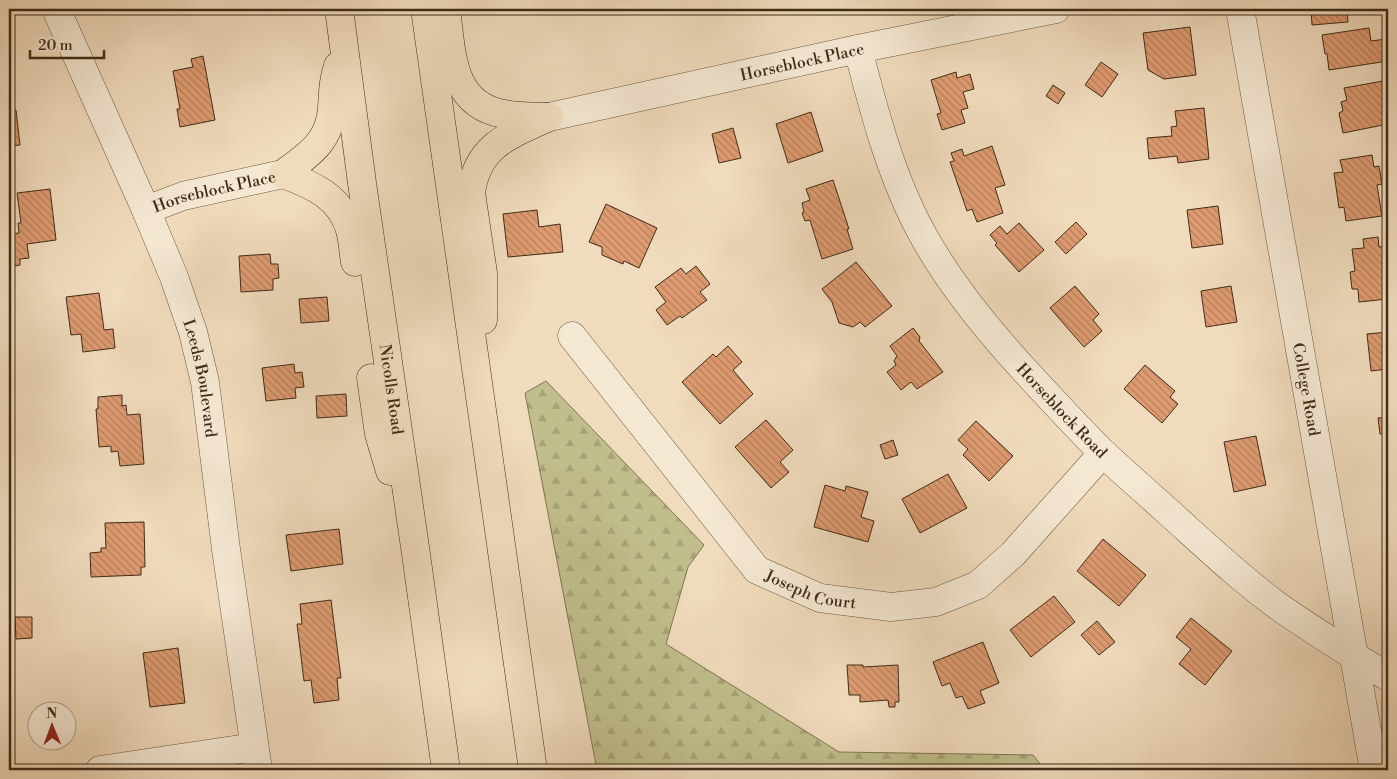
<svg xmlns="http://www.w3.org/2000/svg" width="1397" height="779" viewBox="0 0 1397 779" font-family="'Libre Bodoni',serif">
<defs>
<pattern id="forest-firs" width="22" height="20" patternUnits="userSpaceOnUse" patternTransform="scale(1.25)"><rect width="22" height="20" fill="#c0be8c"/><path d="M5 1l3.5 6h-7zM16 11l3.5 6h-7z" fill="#a6a378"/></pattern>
<pattern id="building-back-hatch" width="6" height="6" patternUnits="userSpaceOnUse" patternTransform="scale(1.25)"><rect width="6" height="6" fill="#df9b71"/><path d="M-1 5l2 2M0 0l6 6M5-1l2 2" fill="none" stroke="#b67f5c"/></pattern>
</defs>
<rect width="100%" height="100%" fill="#f0dbbc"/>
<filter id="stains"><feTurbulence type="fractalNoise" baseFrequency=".004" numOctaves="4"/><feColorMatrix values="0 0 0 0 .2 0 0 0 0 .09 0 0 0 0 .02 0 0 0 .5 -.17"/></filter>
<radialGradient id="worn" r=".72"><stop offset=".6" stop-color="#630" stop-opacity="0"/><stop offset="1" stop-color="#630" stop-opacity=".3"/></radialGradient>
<polygon fill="url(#forest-firs)" stroke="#807552" points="546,381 704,545 688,567 666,644 839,752 1033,755 1045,770 597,770 525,393"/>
<g fill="url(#building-back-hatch)" stroke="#3f2c17">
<polygon points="1311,9 1347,9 1348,22 1312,25"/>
<polygon points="1190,27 1196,75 1164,79 1148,70 1143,33"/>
<polygon points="1369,28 1371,41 1386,39 1388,61 1329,70 1327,54 1325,54 1322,35"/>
<polygon points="203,56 215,120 180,127 177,109 180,109 173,71 193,67 191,59"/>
<polygon points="1101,62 1118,74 1102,97 1085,85"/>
<polygon points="956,72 957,78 970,74 974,89 963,92 968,108 961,110 965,123 942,130 937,114 941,113 931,80"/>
<polygon points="1383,81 1388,110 1388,124 1343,133 1339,113 1343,111 1341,102 1347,100 1344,88"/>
<polygon points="1053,85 1065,93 1058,104 1046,96"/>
<polygon points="1204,108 1209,159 1178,163 1177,156 1149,159 1147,138 1172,136 1171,127 1177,126 1175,111"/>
<polygon points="16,110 20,145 9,146 9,111"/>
<polygon points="811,112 823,151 788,163 776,124"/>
<polygon points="733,128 741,158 719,163 712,134"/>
<polygon points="992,146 1005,185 995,188 1003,213 977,222 972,209 967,211 950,162 954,161 951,153 962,149 964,156"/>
<polygon points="1372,155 1374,167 1379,166 1382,184 1377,185 1382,216 1346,221 1344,207 1339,208 1334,173 1343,172 1340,160"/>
<polygon points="833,180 849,229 847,229 853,249 822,259 810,220 805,221 802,213 804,212 802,203 810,200 806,189"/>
<polygon points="50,189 56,240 27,244 29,258 20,259 20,265 15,266 14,261 9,262 9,234 19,233 18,223 21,223 17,193"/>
<polygon points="606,204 657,228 639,268 624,261 623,264 602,255 602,247 589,242"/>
<polygon points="1218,206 1223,244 1192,248 1187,210"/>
<polygon points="537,210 539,227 560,224 563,252 508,257 503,214"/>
<polygon points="1076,222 1087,234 1066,254 1055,242"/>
<polygon points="1019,223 1044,250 1019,272 995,245 997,243 990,235 1000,226 1007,234"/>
<polygon points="1378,237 1379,247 1388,246 1388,299 1359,302 1358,289 1352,289 1350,272 1355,271 1352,249 1364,248 1363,239"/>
<polygon points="270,254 271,264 278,264 279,278 273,279 273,290 241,292 239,256"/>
<polygon points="856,262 892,306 865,327 860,322 853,327 839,323 832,302 822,289"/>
<polygon points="696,266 710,284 700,292 707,300 682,318 680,316 667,325 656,310 666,302 655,287 681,268 686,274"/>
<polygon points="1075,286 1099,314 1093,320 1102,331 1084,347 1050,308"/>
<polygon points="1231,286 1237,322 1206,327 1201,291"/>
<polygon points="99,293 104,330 113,329 115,348 83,352 81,334 71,335 66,297"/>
<polygon points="327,297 329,321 301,323 299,299"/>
<polygon points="913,328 920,337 919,341 943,372 917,389 911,382 901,390 887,372 896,365 894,361 897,356 890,346"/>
<polygon points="1388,332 1388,369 1371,371 1367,334"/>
<polygon points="728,346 742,362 733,370 753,394 720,424 682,382 713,354 716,357"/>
<polygon points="294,364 295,373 302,372 304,387 295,388 296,398 266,401 262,368"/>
<polygon points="1145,365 1175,391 1170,397 1178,404 1162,423 1124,389"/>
<polygon points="346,394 347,416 317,418 316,396"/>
<polygon points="122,395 122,406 126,405 127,415 140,414 144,464 120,466 118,451 111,452 111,446 99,447 96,409 98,409 98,397"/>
<polygon points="1388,417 1388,466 1387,467 1383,434 1380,434 1378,418"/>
<polygon points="766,420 793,450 780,462 789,472 771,488 735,447"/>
<polygon points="976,421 1013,456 989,481 963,455 968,449 958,440"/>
<polygon points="1256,436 1266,485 1234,492 1224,442"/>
<polygon points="893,440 898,455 885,459 880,445"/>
<polygon points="948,474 967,508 920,533 902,499"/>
<polygon points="825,485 845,491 846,486 868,492 861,517 874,521 868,542 814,527"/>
<polygon points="144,522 145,567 141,567 141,575 91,577 90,553 101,552 101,548 106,548 105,523"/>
<polygon points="339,529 343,564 291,571 286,535"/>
<polygon points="1103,539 1146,575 1119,606 1077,571"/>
<polygon points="1054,596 1075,622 1031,657 1010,630"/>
<polygon points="331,600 341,678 337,678 339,700 314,703 311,680 304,681 297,624 302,624 300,604"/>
<polygon points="15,617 32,617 32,638 16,639"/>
<polygon points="1191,618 1232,651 1205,685 1179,664 1191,649 1176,637"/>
<polygon points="1097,621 1115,642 1099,655 1081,635"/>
<polygon points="983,642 999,683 980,691 985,703 968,709 962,696 956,698 950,683 942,686 933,662"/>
<polygon points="178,648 185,703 150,707 143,653"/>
<polygon points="847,665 863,665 863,667 898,665 899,702 895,702 895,707 889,707 888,700 860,702 860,695 849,695"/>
</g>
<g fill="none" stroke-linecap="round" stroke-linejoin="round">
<g stroke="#6b5840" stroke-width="29">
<g id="minor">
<path id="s1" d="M56,9L146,210L174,277L193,332L205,382L226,549L258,770"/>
<path id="s2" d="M1240,9L1374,770"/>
<path id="s3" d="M858,49C874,112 892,180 924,237C952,287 990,333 1029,375C1053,401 1077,427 1102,452C1122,471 1144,490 1165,509C1202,542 1238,577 1278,606C1313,631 1351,654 1388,677"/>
<path id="s4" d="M549,117L858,49L1056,9"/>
<path id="s5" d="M146,210L183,196L283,174"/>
<path id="s6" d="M572,336L757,570L820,598L891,607L936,602L978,585L1013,554L1103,453"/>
<polyline points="100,770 254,747"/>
</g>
</g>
<g stroke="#3f2c17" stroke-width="29">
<g id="highway">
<path id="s7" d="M339,9L362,183L416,554L446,770"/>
<polyline points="425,9 533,770"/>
<path d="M446,9C452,52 450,105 504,114C518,117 533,116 547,117"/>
<path d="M283,174C313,185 341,197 350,230C353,240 353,251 355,262"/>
<path d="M283,174C308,155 330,142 332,108C333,92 333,81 338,66"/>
<path d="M483,320V273L471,193C477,145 510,135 549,117"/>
<polyline points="371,378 379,434 390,471"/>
</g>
</g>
<use href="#minor" stroke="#f5e8d3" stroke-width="28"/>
<use href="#highway" stroke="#f0dbbc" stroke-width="28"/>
</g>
<g text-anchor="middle" stroke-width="4" stroke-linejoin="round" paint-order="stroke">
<g font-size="16" fill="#3f2c17" stroke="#f5e8d3">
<text dy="6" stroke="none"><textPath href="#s4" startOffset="259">Horseblock Place</textPath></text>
<text dy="6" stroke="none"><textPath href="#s5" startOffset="71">Horseblock Place</textPath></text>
<text dy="6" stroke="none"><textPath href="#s1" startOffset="398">Leeds Boulevard</textPath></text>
<text dy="6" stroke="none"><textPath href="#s7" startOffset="384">Nicolls Road</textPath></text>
<text dy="6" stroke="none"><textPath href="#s2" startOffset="386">College Road</textPath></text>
<text dy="6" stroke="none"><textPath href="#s3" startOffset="422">Horseblock Road</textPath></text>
<text dy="6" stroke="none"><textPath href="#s6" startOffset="356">Joseph Court</textPath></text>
</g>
</g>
<rect width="1397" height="779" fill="none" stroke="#f0dbbc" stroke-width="30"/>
<rect x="10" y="10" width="1377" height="759" fill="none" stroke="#3f2c17" stroke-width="2.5"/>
<rect x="15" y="15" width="1367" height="749" fill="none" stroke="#3f2c17"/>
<g transform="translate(52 726) rotate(359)"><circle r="24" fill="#f5e8d3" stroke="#ac9d88"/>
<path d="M0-4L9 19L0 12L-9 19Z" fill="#8f2418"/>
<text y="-8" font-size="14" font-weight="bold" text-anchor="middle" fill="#3f2c17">N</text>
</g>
<path d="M30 50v8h74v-8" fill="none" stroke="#3f2c17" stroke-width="2.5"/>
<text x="38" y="50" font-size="15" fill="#3f2c17" stroke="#f5e8d3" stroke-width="4" paint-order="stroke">20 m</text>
<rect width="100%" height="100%" filter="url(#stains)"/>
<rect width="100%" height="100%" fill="url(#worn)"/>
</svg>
